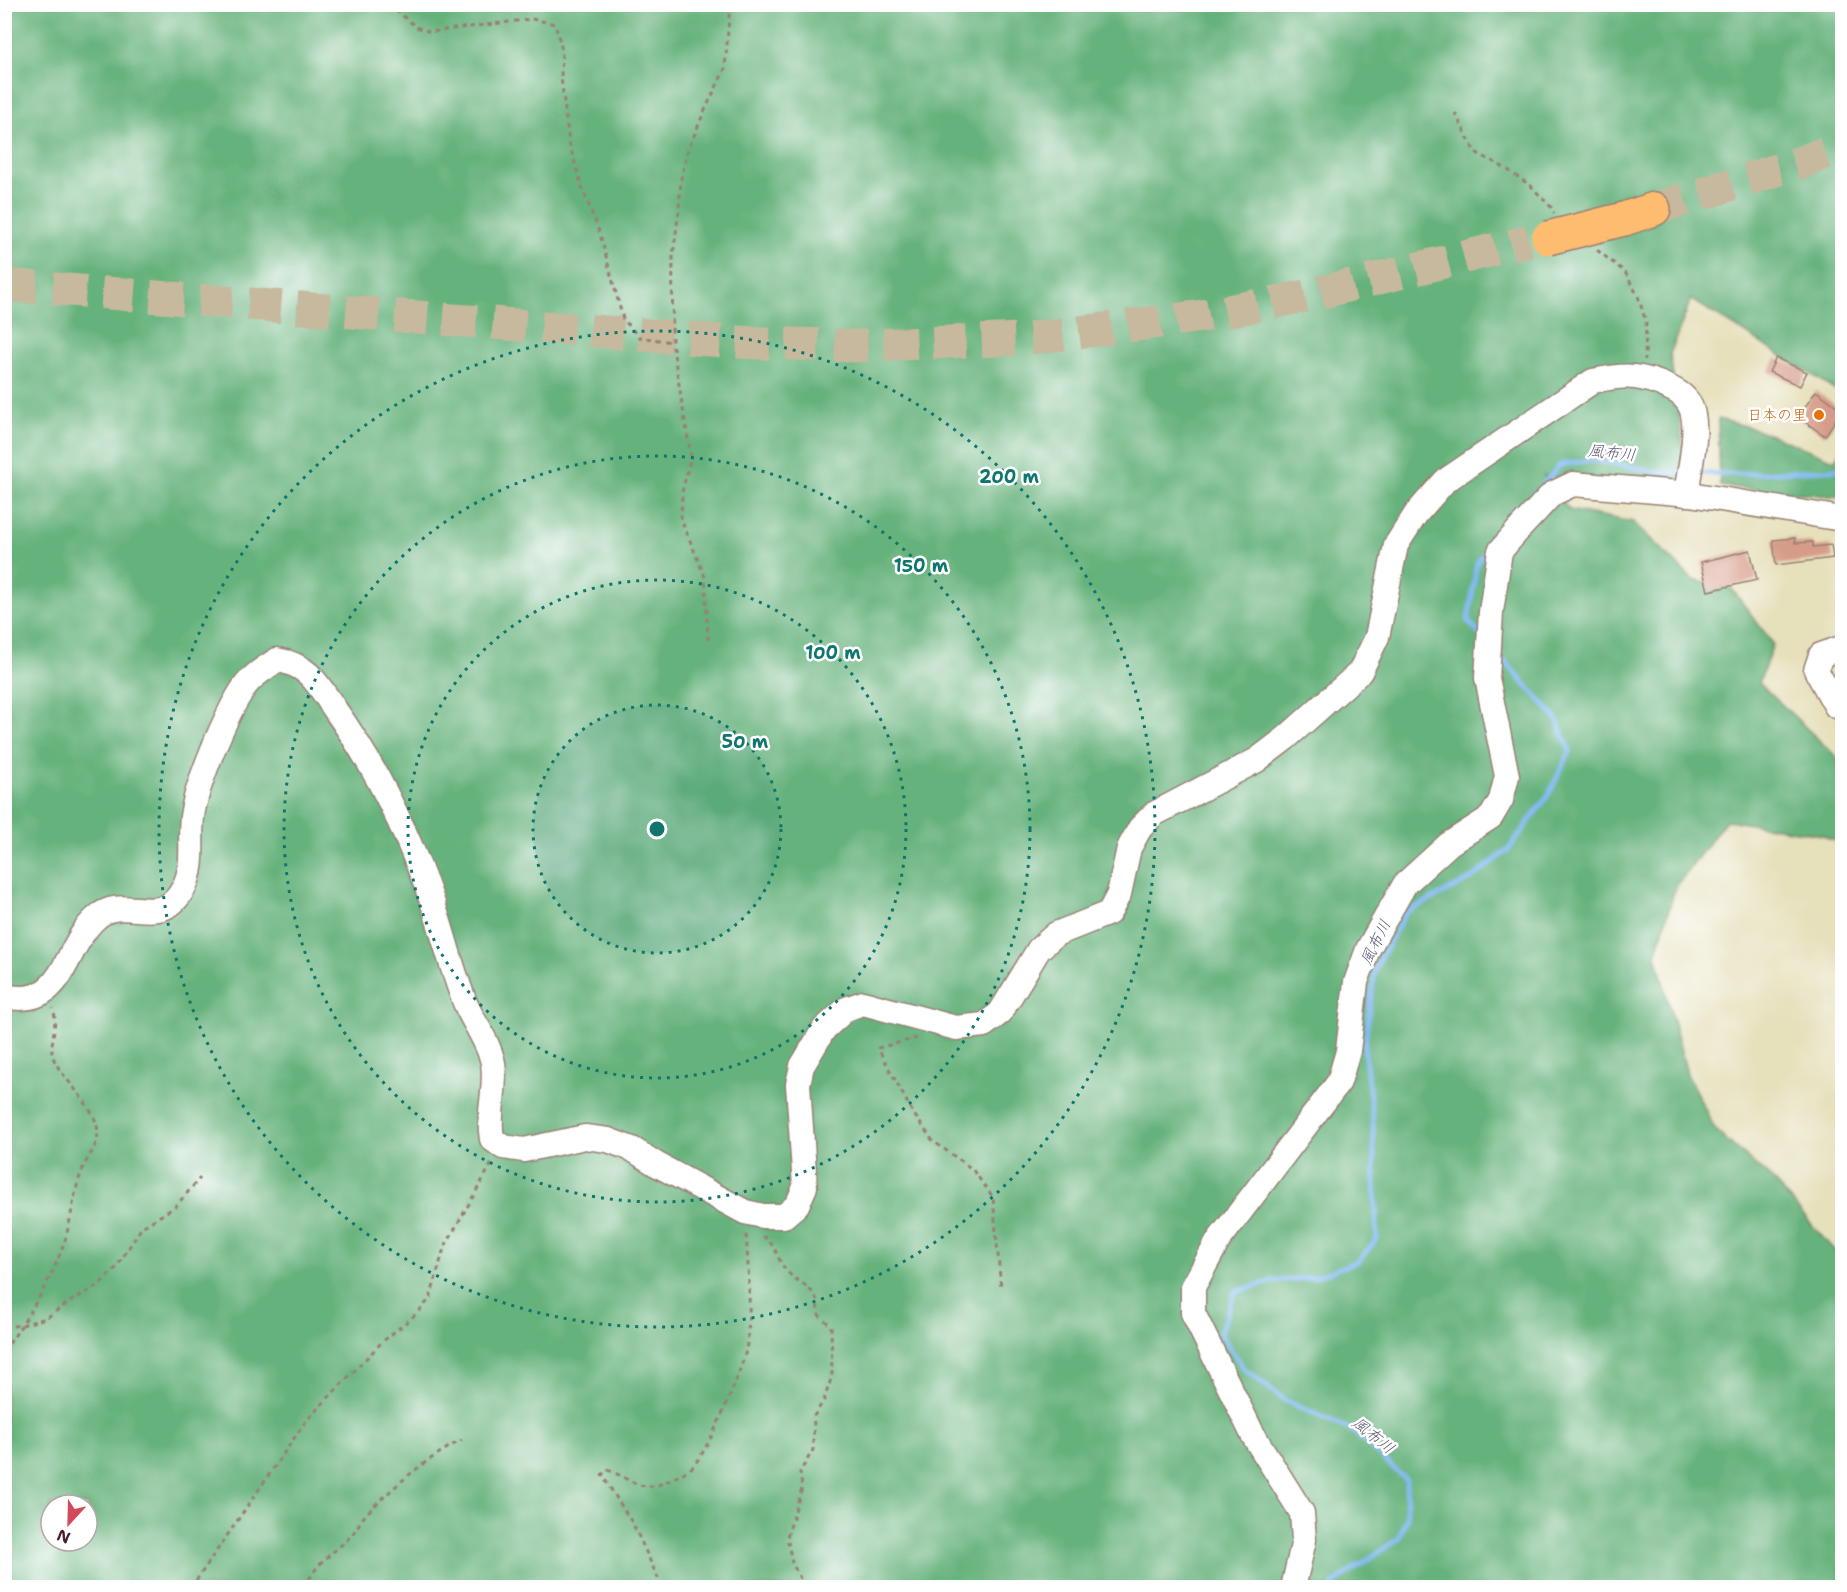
<svg xmlns="http://www.w3.org/2000/svg" width="1847" height="1592" viewBox="0 0 1847 1592" font-family="'Shantell Sans','Klee One',sans-serif">
<rect width="100%" height="100%" fill="#fff"/>
<filter id="ink" filterUnits="userSpaceOnUse"><feTurbulence type="fractalNoise" baseFrequency=".0167" numOctaves="2"/><feDisplacementMap in="SourceGraphic" scale="12" xChannelSelector="R" yChannelSelector="G"/><feConvolveMatrix kernelMatrix="1 2 1 2 8 2 1 2 1" color-interpolation-filters="sRGB"/></filter>
<filter id="wash" filterUnits="userSpaceOnUse"><feTurbulence type="fractalNoise" baseFrequency=".008" numOctaves="4" result="noise"/><feDisplacementMap in="SourceGraphic" scale="24" xChannelSelector="R" yChannelSelector="G"/><feGaussianBlur stdDeviation="1.35" result="paint"/><feColorMatrix in="noise" values="0 0 0 0 0 0 0 0 0 0 0 0 0 0 0 0 0 1.4 0 .05"/><feComposite in="paint" operator="in"/></filter>
<g filter="url(#wash)">
<rect width="100%" height="100%" fill="#e6e0bb"/>
<g fill="#66b27b" stroke="#586853" stroke-width="1.5" fill-rule="evenodd">
<path d="M5,5H1842V394L1691,299L1670,354L1690,494L1544,476L1569,510L1633,522L1693,580L1732,589L1773,644L1759,683L1842,762V845L1823,835L1726,820L1675,888L1656,955L1687,1074L1716,1131L1774,1181L1832,1248L1842,1256V1587L5,1588ZM51,1505H87V1541H51Z"/>
<polygon points="1718,419 1756,429 1834,460 1842,449 1842,497 1720,486"/>
</g>
<g fill="none" stroke-linecap="round" stroke-linejoin="round">
<g stroke="#81b8f1" stroke-width="5">
<polyline points="1694,473 1740,474 1842,469"/>
<polyline points="1513,519 1560,465 1592,460 1664,473 1682,473"/>
<polyline points="1482,637 1468,621 1477,562 1501,532"/>
<polyline points="1332,1588 1333,1584 1399,1538 1407,1517 1406,1480 1351,1430 1286,1401 1243,1368 1220,1333 1235,1292 1273,1281 1315,1277 1358,1261 1377,1239 1373,1121 1364,1048 1375,969 1405,913 1471,879 1509,849 1549,794 1570,751 1556,718 1497,653"/>
</g>
</g>
<g id="blocks">
<g fill="#d79c89">
<polygon points="1776,358 1807,372 1800,386 1769,372"/>
<polygon points="1816,391 1842,410 1825,436 1798,417"/>
<polygon points="1795,538 1795,543 1813,542 1813,547 1831,545 1833,558 1776,565 1773,540"/>
<polygon points="1750,550 1757,580 1708,591 1701,562"/>
</g>
</g>
</g>
<g filter="url(#ink)">
<use href="#blocks" fill-opacity="0" stroke="#988073" stroke-width="1.5"/>
<g fill="none" stroke-linecap="round" stroke-linejoin="round">
<g stroke="#c7b99e" stroke-width="33" stroke-dasharray="33 16" stroke-linecap="butt">
<polyline points="1654,209 1805,161 1842,146"/>
<polyline points="4,285 736,342 854,346 1021,339 1114,328 1202,316 1306,296 1529,241"/>
</g>
<g stroke="#988073" stroke-width="27">
<g id="minor">
<polyline points="1836,706 1816,670 1821,655 1838,649 1842,650"/>
<path d="M4,996C66,1010 62,948 96,918C124,892 161,931 183,889C196,865 189,842 192,817C196,785 226,713 245,686C253,675 265,668 277,660C310,665 318,685 336,711C377,769 408,834 432,901C444,935 452,971 466,1005C474,1023 489,1043 493,1063C497,1089 487,1113 492,1139L503,1147L524,1150L585,1137L608,1140L632,1149L656,1164L745,1212L763,1216H784L797,1205L805,1187L798,1084L802,1066L824,1029L846,1009L863,1003L956,1028L984,1025L1000,1013L1039,949L1056,934L1109,913L1119,894L1129,848L1140,828L1154,814L1257,760L1286,738L1360,672L1377,637L1396,545L1416,514L1445,481L1593,381C1621,375 1635,374 1661,384C1672,389 1681,392 1688,402C1702,422 1689,471 1686,494"/>
<polyline points="1293,1588 1304,1540 1302,1513 1253,1435 1221,1370 1193,1313 1193,1287 1218,1241 1339,1082 1348,1051 1356,982 1368,949 1405,884 1449,844 1491,817 1501,800 1507,776 1487,678 1491,612 1500,551 1521,527 1552,494 1573,484 1690,494 1842,519"/>
</g>
</g>
<g stroke="#988073" stroke-width="36">
<polyline id="highway" points="1624,219 1654,209"/>
</g>
<g stroke="#988073" stroke-width="3" stroke-dasharray="4.5 4.5" stroke-linecap="butt">
<polyline points="389,4 416,27 430,32 532,19 555,24 562,50 561,77 569,143 583,190 600,234 623,319 639,337 672,342"/>
<polyline points="1455,113 1475,152 1505,168 1531,186 1551,207 1554,213"/>
<polyline points="1597,250 1625,272 1638,296 1646,322 1645,360"/>
<polyline points="708,640 705,577 681,519 682,492 691,457 672,342 673,256 679,210 681,179 687,152 705,110 725,69 730,4"/>
<polyline points="917,1038 878,1048 913,1113 933,1141 972,1169 993,1197 1001,1289"/>
<path d="M763,1236C779,1248 775,1257 786,1270C793,1280 808,1284 814,1295C824,1309 808,1310 831,1325L832,1376L824,1400L814,1416L813,1450L800,1472L802,1488L787,1537L792,1563L805,1588"/>
<polyline points="4,1327 22,1325 46,1318 71,1301 99,1285 116,1268 142,1227 175,1207 200,1178"/>
<path d="M4,1351C27,1318 51,1282 64,1243C72,1219 73,1192 83,1168C89,1153 101,1144 97,1126C91,1100 55,1073 52,1053C51,1038 58,1022 53,1008"/>
<polyline points="191,1588 306,1421 382,1342 416,1314 430,1299 444,1248 492,1163"/>
<path d="M307,1588C308,1570 335,1551 348,1539C357,1530 361,1518 370,1510C399,1482 427,1458 462,1440"/>
<path d="M658,1588V1578L633,1524L602,1475L607,1470C623,1474 634,1488 653,1486C660,1486 684,1473 690,1469C707,1456 741,1372 746,1350C752,1313 748,1268 746,1231"/>
</g>
<use href="#minor" stroke="#fff" stroke-width="24"/>
<use href="#highway" stroke="#febc70" stroke-width="33"/>
<g stroke="#988073" stroke-width="36" stroke-linecap="butt">
<polyline id="highway-bridge" points="1548,238 1624,219"/>
</g>
<use href="#highway-bridge" stroke="#febc70" stroke-width="33"/>
</g>
</g>
<circle cx="657" cy="829" r="124" fill="#0f766e" fill-opacity=".12"/>
<g fill="none" stroke="#0f766e" stroke-width="3" stroke-dasharray="3 6">
<circle cx="657" cy="829" r="124"/>
<circle cx="657" cy="829" r="249"/>
<circle cx="657" cy="829" r="373"/>
<circle cx="657" cy="829" r="498"/>
</g>
<circle fill="#e8710a" stroke="#fff" stroke-width="2" cx="1819" cy="415" r="6"/>
<g text-anchor="middle" stroke-width="5" stroke-linejoin="round" paint-order="stroke">
<g font-size="15" fill="#c56008" stroke="#fff" text-anchor="end">
<text x="1807" y="420">日本の里</text>
</g>
<g font-size="16" font-style="italic" fill="#5d5570" stroke="#fff">
<text transform="translate(1612 452) rotate(6)" y="6">風布川</text>
<text transform="translate(1375 942) rotate(-64)" y="6">風布川</text>
<text transform="translate(1374 1435) rotate(39)" y="6">風布川</text>
</g>
</g>
<circle cx="657" cy="829" r="9" fill="#0f766e" stroke="#fff" stroke-width="3"/>
<g font-size="18" text-anchor="middle" font-weight="bold" fill="#0f766e" stroke="#fff" stroke-width="5" stroke-linejoin="round" paint-order="stroke">
<text x="1009" y="483">200 m</text>
<text x="921" y="572">150 m</text>
<text x="833" y="659">100 m</text>
<text x="745" y="748">50 m</text>
</g>
<rect width="1847" height="1592" fill="none" stroke="#fff" stroke-width="24"/>
<g transform="translate(69 1523) rotate(202)"><circle r="28" fill="#ffffff" stroke="#b7a5aa" stroke-width="1.5"/>
<path d="M0-4.5L10 22L0 15L-10 22Z" fill="#d1495b"/>
<text y="-9" font-size="16" font-weight="bold" text-anchor="middle" fill="#4a1f2b">N</text>
</g>
</svg>
